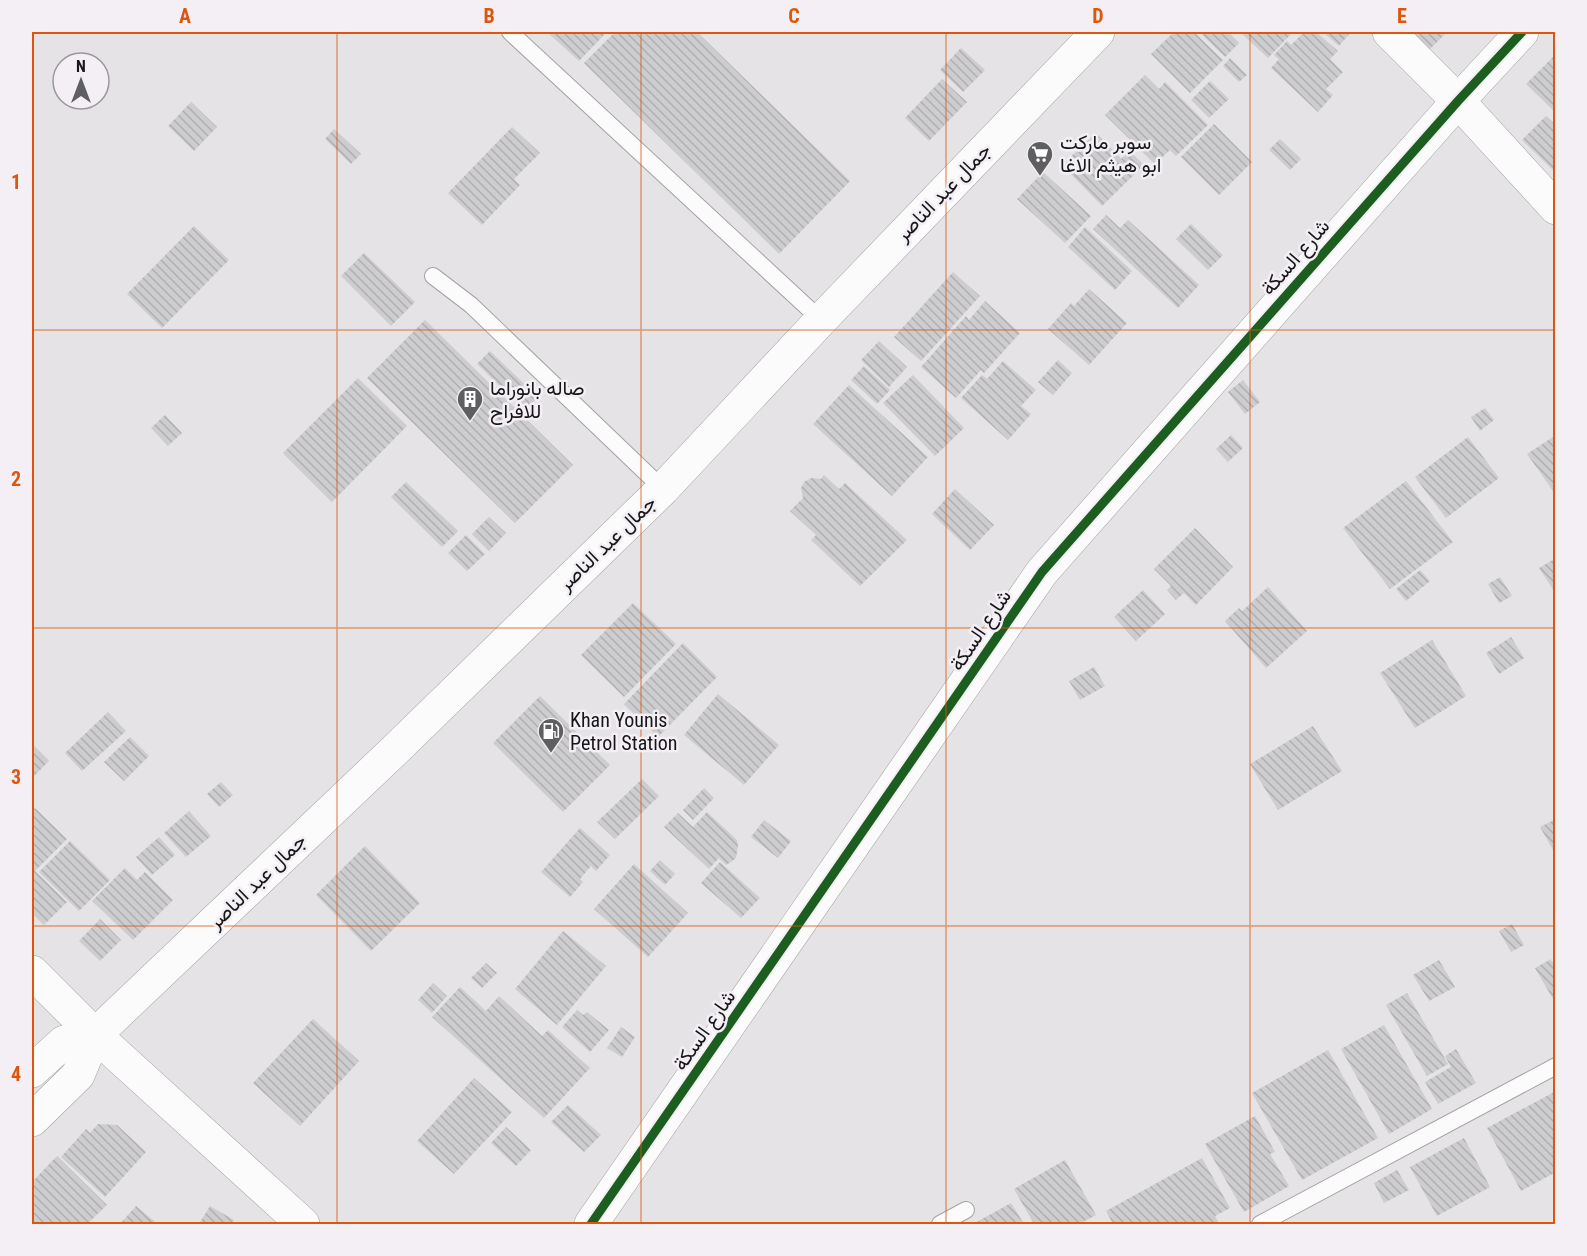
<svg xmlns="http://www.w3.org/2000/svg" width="1587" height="1256" viewBox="0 0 1587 1256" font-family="'Roboto Condensed',Vazirmatn,sans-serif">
<defs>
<pattern id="building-back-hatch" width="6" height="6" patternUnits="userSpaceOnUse" patternTransform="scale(1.5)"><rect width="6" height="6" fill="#cdccce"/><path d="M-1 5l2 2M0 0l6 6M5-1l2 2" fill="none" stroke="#afaeb0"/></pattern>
</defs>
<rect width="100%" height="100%" fill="#e5e3e6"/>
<g fill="url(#building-back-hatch)">
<polygon points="547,32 607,32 579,61"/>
<polygon points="615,32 697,32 850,181 779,254 584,63"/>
<polygon points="1174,32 1194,32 1223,60 1190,93 1151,54"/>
<polygon points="1205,32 1228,32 1239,43 1225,57 1202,35"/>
<polygon points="1240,32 1293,32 1268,58"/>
<polygon points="1304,32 1316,32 1338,51 1330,59 1343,72 1326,89 1333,95 1318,112 1271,68 1279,59 1274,55 1287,41 1291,45"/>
<polygon points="1323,32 1351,32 1339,46"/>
<polygon points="1410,32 1447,32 1429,50"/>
<polygon points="961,48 985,70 963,92 940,70"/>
<polygon points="1556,54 1556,113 1526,84"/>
<polygon points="1230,58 1247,75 1239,82 1223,66"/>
<polygon points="1145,75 1159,89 1165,82 1208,125 1176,156 1170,150 1155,164 1105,115"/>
<polygon points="942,79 967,102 929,141 905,118"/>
<polygon points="1210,81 1229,99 1209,118 1191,100"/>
<polygon points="191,102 217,127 194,151 168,126"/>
<polygon points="1546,116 1556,125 1556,173 1522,140"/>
<polygon points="1214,124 1252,162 1219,195 1181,157"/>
<polygon points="512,127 540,153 514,179 520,185 482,225 448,193"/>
<polygon points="334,129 361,154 351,164 325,139"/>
<polygon points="1096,133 1121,159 1130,151 1144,165 1102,206 1062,165"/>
<polygon points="1280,139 1301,159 1290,170 1269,150"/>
<polygon points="1043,172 1091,216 1065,243 1017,199"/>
<polygon points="1106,215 1120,228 1128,220 1199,285 1178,308 1093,229"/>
<polygon points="1191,224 1223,255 1208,270 1176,239"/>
<polygon points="194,226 229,260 162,328 127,294"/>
<polygon points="1085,227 1132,271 1115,290 1068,247"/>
<polygon points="364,253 415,302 391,326 341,276"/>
<polygon points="953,272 980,296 921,361 894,337"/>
<polygon points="1089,289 1127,323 1089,365 1048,329 1071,303 1074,306"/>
<polygon points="985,301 1020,333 984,373 981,370 956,398 921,367 966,316 969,320"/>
<polygon points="425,320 573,465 515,523 367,378"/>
<polygon points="879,341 907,367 889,387 861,360"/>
<polygon points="490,351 538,397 525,410 477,364"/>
<polygon points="1058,360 1072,373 1053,395 1038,382"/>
<polygon points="1003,361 1036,390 1021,406 1031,414 1008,440 961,398 982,375 987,379"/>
<polygon points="864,366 890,390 877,404 851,380"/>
<polygon points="913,375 964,428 935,456 883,403"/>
<polygon points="358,378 407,426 332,502 283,453"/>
<polygon points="1243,380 1260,402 1245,414 1228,392"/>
<polygon points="849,385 928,457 892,496 813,424"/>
<polygon points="1485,408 1494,420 1480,431 1471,417"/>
<polygon points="165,415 182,433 168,446 151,428"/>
<polygon points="1231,435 1243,448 1228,462 1216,449"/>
<polygon points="1556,435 1556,495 1527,454"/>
<polygon points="1468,437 1499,478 1446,518 1415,477"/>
<polygon points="824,475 839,489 845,483 907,540 860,586 811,540 816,535 790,511 803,498 801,488 804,482 811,478 821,479"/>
<polygon points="1406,481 1453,542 1390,589 1343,528"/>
<polygon points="406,482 458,531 442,547 391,497"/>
<polygon points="955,489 994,525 970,550 932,514"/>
<polygon points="489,517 506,533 489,551 472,534"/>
<polygon points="1195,528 1233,567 1196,605 1184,593 1176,600 1167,590 1171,586 1154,569"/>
<polygon points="466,535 485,554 467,571 448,553"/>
<polygon points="1556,558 1556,594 1539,568"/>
<polygon points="1420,570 1430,581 1406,601 1396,589"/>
<polygon points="1500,577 1512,596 1499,603 1488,584"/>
<polygon points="1268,587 1307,631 1266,668 1225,621 1239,608 1242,611"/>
<polygon points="1143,590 1165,614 1136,641 1114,617"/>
<polygon points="633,603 676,644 624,697 581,655"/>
<polygon points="1511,637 1524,658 1499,674 1486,653"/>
<polygon points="1432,640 1466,696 1415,728 1380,673"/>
<polygon points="683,643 717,677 658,737 624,704"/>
<polygon points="1094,667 1105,686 1080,700 1069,681"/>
<polygon points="718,694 779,745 744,785 684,735"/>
<polygon points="540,696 610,765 563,812 493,743"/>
<polygon points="108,712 126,731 82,771 65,753"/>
<polygon points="1313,726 1342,771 1278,810 1250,764"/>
<polygon points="130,737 149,756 124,781 104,762"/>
<polygon points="32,744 49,761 32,778"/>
<polygon points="642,779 659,796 615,839 597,822"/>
<polygon points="221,782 233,795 219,807 207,794"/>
<polygon points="704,788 714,798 693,820 683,810"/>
<polygon points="35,808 67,839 35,871 67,902 44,925 32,913 32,811"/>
<polygon points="189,811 211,836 186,857 164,833"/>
<polygon points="707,812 737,840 738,846 736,858 731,862 726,865 719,858 709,869 664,827 678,813 693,827"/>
<polygon points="1556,819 1556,855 1540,827"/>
<polygon points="764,820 791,841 778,858 751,837"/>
<polygon points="580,828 610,855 596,871 591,866 580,879 583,882 570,897 541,872"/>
<polygon points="159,837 175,855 152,875 136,857"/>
<polygon points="70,841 110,880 79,911 39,872"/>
<polygon points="365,846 420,903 371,951 316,895"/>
<polygon points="660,860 675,874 665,885 650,871"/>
<polygon points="720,862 760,898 741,918 701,883"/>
<polygon points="634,864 688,913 648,957 594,909"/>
<polygon points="125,868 137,880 145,872 173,900 133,940 92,901"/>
<polygon points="100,919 121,940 100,961 79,941"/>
<polygon points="1512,924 1524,945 1511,952 1499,931"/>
<polygon points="563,931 606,966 557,1025 515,989"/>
<polygon points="1551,959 1552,962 1556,960 1556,1004 1535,968"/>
<polygon points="1439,960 1455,987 1429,1001 1413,975"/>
<polygon points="486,963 497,973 482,988 471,978"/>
<polygon points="433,983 447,996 432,1013 418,1000"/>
<polygon points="460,987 486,1011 499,996 542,1036 548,1030 590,1068 544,1118 432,1017"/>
<polygon points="1407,993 1448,1064 1427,1076 1386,1005"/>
<polygon points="577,1010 583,1015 587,1012 609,1030 590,1052 562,1027"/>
<polygon points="313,1019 359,1061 300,1126 253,1083"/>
<polygon points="1384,1025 1432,1109 1389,1134 1341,1049"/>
<polygon points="621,1027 635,1037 622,1057 607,1048"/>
<polygon points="1456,1049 1476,1083 1438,1104 1425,1082 1451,1067 1445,1056"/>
<polygon points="1328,1050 1378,1138 1302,1180 1252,1093"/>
<polygon points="474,1078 512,1112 454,1174 417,1141"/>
<polygon points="1556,1091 1556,1172 1521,1191 1487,1128"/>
<polygon points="568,1105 601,1135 584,1152 551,1122"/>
<polygon points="1255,1116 1275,1152 1270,1154 1289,1186 1244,1212 1205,1144"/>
<polygon points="98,1124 117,1125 146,1152 105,1197 61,1157 86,1129 90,1133"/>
<polygon points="506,1127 531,1150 516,1166 491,1143"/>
<polygon points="1464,1138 1490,1187 1437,1216 1410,1167"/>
<polygon points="57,1156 107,1205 87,1224 34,1224 32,1222 32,1182"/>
<polygon points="1202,1158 1230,1208 1215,1216 1219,1223 1216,1224 1113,1224 1106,1211"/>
<polygon points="1065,1160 1096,1215 1079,1224 1034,1224 1014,1189"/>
<polygon points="1397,1170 1409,1190 1384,1203 1374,1183"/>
<polygon points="1011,1203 1024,1224 973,1224"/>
<polygon points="136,1206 158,1224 120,1224"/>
<polygon points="210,1206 234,1220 231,1224 199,1224"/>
</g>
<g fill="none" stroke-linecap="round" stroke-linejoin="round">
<g stroke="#a5a3a5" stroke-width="18">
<g id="lane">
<polyline points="510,32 821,320"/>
<polyline points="433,276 471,305 663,489"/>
<polyline points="940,1224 966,1210"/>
<polyline points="1260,1224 1556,1066"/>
</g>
</g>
<g stroke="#a5a3a5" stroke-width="34">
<g id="street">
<polyline points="1389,32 1458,101 1556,208"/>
<polyline points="591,1224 1042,572 1458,101 1522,32"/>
</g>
</g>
<g stroke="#a5a3a5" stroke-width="34">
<g id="secondary">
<polyline points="32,972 95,1035 303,1224"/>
<polyline points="32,1071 64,1042 95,1035"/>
<polyline points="32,1120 78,1075 95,1035 395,750 663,489 821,320 1098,32"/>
</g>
</g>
<use href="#lane" stroke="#fbfbfb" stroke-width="16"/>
<use href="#street" stroke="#fbfbfb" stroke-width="33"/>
<use href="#secondary" stroke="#fbfbfb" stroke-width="33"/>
<g stroke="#f3eff4" stroke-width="13">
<polyline id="cycleway" points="591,1224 1042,572 1458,101 1522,32"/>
</g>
<use href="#cycleway" stroke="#1b5e20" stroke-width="9"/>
</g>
<path fill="none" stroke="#de560d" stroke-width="1.5" stroke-opacity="0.55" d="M337,32V1224M641,32V1224M946,32V1224M1250,32V1224M32,330H1556M32,628H1556M32,926H1556"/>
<defs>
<g id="supermarket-pin" transform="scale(1.35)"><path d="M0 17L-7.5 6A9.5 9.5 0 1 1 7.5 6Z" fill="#5f5e60" stroke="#f3eff4"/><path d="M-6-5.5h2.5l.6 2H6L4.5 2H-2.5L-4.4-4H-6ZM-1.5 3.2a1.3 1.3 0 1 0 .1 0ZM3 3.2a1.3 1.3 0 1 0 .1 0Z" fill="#fff"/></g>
<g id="building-pin" transform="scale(1.35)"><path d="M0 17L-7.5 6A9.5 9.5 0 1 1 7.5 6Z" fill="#5f5e60" stroke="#f3eff4"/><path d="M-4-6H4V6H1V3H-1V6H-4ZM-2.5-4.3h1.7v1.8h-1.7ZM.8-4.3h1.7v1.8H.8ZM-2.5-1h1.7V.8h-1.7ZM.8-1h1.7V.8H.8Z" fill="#fff"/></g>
<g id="fuel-pin" transform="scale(1.35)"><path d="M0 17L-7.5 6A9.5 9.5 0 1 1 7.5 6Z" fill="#5f5e60" stroke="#f3eff4"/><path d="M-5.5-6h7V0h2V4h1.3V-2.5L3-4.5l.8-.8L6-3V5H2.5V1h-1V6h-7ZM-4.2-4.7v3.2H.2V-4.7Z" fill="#fff"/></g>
</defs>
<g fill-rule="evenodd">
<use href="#supermarket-pin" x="1040" y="154"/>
<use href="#building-pin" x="470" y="399"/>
<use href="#fuel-pin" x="551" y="731"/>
</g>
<g text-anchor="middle" stroke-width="5" stroke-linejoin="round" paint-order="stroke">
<g font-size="20" fill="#171618" stroke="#f3eff4" text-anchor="start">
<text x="1060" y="149">سوبر ماركت<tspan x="1060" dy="23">ابو هيثم الاغا</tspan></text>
<text x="490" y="395">صاله بانوراما<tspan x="490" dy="23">للافراح</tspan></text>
<text x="570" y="727">Khan Younis<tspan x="570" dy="23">Petrol Station</tspan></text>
</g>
<g font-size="20" fill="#171618" stroke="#f3eff4">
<text transform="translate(943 192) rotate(-46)" y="7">جمال عبد الناصر</text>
<text transform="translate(1295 257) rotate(-49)" y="7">شارع السكة</text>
<text transform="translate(607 543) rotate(-44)" y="7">جمال عبد الناصر</text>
<text transform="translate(980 630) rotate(-56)" y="7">شارع السكة</text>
<text transform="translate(257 881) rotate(-44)" y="7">جمال عبد الناصر</text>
<text transform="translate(704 1030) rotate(-55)" y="7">شارع السكة</text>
</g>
</g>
<rect width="1587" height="1256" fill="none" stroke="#f3eff4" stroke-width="66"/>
<g transform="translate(81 81)"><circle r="28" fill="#f3eff4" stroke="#9b989c" stroke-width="1.5"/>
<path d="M0-4.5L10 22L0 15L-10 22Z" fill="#5f5e60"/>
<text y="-9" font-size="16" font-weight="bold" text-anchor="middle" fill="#171618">N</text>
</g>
<rect x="33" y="33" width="1521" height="1190" fill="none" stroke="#de560d" stroke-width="2"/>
<g font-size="20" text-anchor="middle" font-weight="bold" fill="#de560d">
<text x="185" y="23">A</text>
<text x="489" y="23">B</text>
<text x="794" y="23">C</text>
<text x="1098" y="23">D</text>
<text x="1402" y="23">E</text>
<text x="16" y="189">1</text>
<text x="16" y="486">2</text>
<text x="16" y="784">3</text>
<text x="16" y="1081">4</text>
</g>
</svg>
